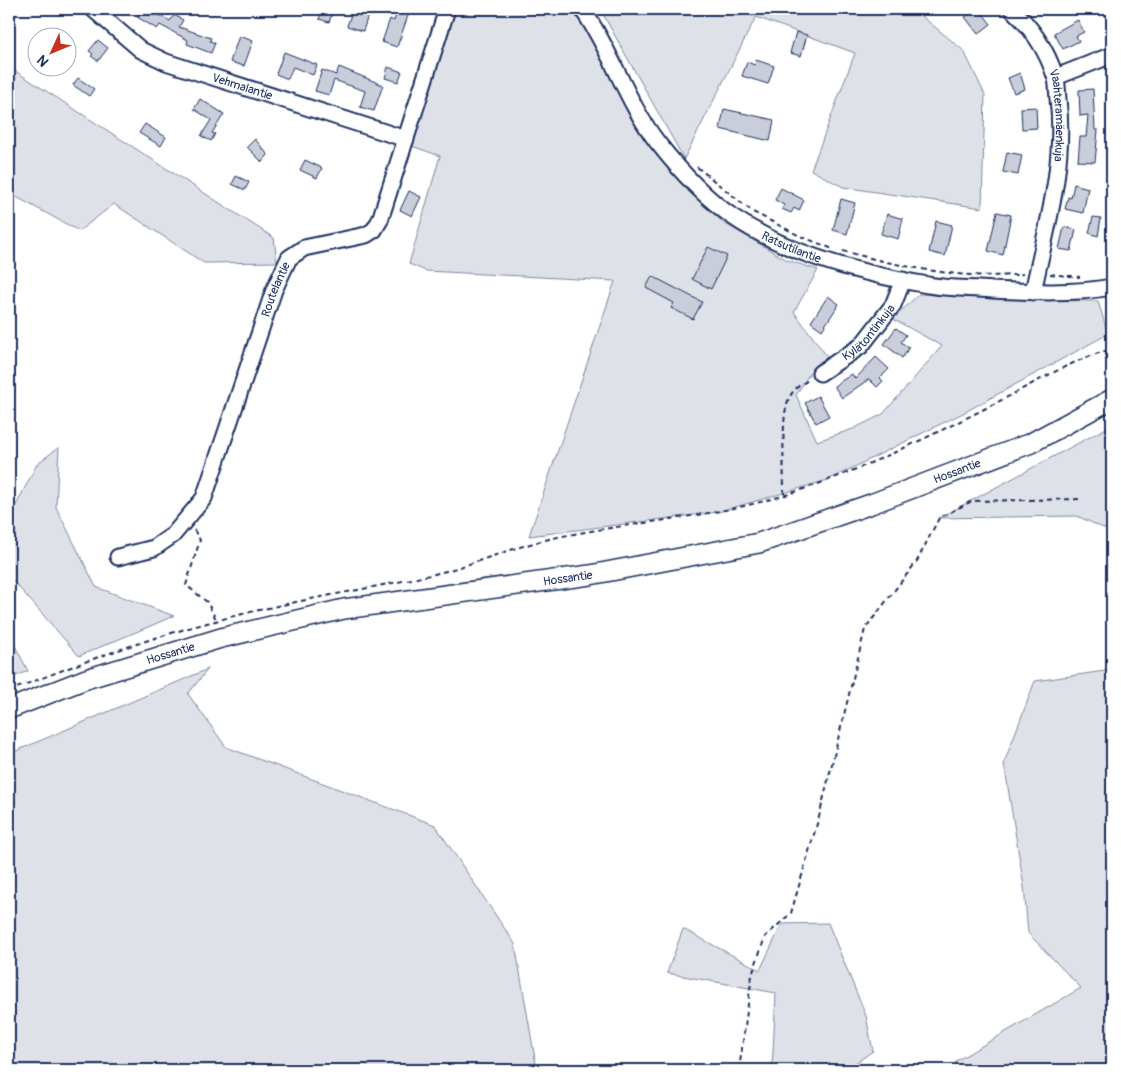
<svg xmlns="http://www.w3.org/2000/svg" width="1121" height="1079" viewBox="0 0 1121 1079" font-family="Pangolin,sans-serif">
<rect width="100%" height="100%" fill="#fff"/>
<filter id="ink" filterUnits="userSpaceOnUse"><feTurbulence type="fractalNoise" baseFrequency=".02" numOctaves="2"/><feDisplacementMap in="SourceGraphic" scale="10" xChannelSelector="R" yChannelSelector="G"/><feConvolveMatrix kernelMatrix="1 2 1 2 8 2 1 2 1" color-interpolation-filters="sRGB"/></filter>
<g filter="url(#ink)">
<g fill="#dee1e7" stroke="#7c88a2">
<polygon points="452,9 574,9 589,32 639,129 722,222 787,260 818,270 794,312 829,359 811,371 796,395 817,441 853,429 883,414 942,346 893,319 919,294 1032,300 1098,301 1108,334 965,412 828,480 718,512 529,536 615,281 426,271 409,264 440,156 412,146"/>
<polygon points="600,9 913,9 964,51 985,95 982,208 843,187 811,170 855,53 756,17 684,159"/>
<polygon points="9,67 274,238 277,262 204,263 114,204 79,231 9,193"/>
<polygon points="1112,425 1112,532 1077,516 939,518"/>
<polygon points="59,447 56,507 96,587 174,616 79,656 9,576 9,519 37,464"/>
<polygon points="9,634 28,671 9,679"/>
<polygon points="208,669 188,694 226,747 435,825 515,944 537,1070 9,1070 9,754"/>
<polygon points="1112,670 1112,1070 957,1070 956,1061 1081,988 1028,933 1024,887 1004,763 1035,681"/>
<polygon points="828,923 866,1016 873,1051 845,1070 772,1070 776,993 667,973 683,929 760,970 782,924"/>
</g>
<g fill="#caceda" stroke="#1b2f5e">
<polygon points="142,9 149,9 170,21 174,15 183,20 179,27 211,38 210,41 215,43 211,53 187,44 188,40 160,25 157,29 137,17"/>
<polygon points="323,9 334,9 329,22 319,19"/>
<polygon points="353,9 370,9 363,31 347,26"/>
<polygon points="398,9 409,13 397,47 382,42 390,19 394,21"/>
<polygon points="976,9 979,9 991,24 978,34 965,17"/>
<polygon points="1078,20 1084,32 1076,36 1079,41 1063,49 1054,33"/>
<polygon points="796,32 807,35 801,56 790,53"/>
<polygon points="239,36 253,41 244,66 230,62"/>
<polygon points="98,40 108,48 98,61 91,56 93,54 89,51"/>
<polygon points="284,52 317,65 313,75 293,67 288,79 276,74"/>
<polygon points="756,60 774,66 768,84 742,76 747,62 755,65"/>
<polygon points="339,67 383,85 374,111 360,107 365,91 334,80 329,95 315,91 322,70 336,75"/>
<polygon points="388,67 402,72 398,82 385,78"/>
<polygon points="1020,73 1025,89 1014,93 1008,78"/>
<polygon points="78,78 94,89 89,96 73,85"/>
<polygon points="1093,89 1095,130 1098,130 1095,162 1078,161 1080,137 1086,137 1088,115 1080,116 1079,90"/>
<polygon points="200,99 224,114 212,133 215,134 211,141 201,136 211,120 194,109"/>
<polygon points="1036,107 1037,128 1022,129 1021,108"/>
<polygon points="724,109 774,120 770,141 720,129"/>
<polygon points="145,124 166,137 161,146 139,133"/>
<polygon points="255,139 268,155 262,162 247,147"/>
<polygon points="1007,152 1022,155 1018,175 1003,172"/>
<polygon points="305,160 322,168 317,178 300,170"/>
<polygon points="236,176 249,182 245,190 232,184"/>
<polygon points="1074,184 1088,188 1083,213 1065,209 1068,197 1071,198"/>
<polygon points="781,188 804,200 799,211 794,208 791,213 782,209 784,205 775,200"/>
<polygon points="409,191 421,197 412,216 400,210"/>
<polygon points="841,199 855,203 847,234 833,230"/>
<polygon points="997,212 1011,215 1003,255 988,251"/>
<polygon points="887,214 903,219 898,239 881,234"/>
<polygon points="1093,217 1101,218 1098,236 1089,233"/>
<polygon points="936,221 952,225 945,256 929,252"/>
<polygon points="1064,227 1076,230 1071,251 1059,249"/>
<polygon points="708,247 727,256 711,289 692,279"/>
<polygon points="652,276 702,302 693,319 671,308 674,303 646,288"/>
<polygon points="828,296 839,304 822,330 811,322"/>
<polygon points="896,328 906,335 901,342 909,348 902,358 884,344"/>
<polygon points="876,357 889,369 880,378 883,381 877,387 869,379 842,398 834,386 852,374 855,379"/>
<polygon points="818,396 829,416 816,423 805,403"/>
</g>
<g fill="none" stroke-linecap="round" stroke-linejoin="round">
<g stroke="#1b2f5e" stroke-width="19">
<g id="minor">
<path id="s1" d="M93,9L141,50L166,62L406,139"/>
<path id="s2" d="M582,9C612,51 626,102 658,143C680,171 704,197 733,217C789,255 862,274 928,285C949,289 971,288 992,290C1032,292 1073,294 1112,287"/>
<path id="s3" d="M1012,9C1031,27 1047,51 1055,76C1058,83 1057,92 1058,99C1066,164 1046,229 1033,292"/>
<polyline points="1056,77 1112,55"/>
<path id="s4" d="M820,373L861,346L893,305L903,280"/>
<path id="s5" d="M118,557L154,548L173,535L204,498L274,290L289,258L304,248L366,235L374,230L380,220L447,9"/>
</g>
</g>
<g stroke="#1b2f5e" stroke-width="22">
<g id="major">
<path id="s6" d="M9,709L86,679L221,638L344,609L590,575L759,543L871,504L1031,443L1112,399"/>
</g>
</g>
<g stroke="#1b2f5e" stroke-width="2" stroke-dasharray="5 4" stroke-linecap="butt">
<polyline points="697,167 753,212 800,236 833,249"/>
<path d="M843,251C899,266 965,281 1023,274"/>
<polyline points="1050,274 1080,277"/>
<path d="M784,494C784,475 781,417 788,401C792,390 799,385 809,380"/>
<polyline points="194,530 200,540 186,585 207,602 217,621"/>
<path d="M9,691C77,664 147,638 219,620C289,601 360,591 430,575C474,565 514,546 558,537C633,522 709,518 782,496C854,474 929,437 996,403C1033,384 1071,360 1112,349"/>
<polyline points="739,1070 752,975 765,937 791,913 819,817 865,629 917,561 939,518 972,501 1082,499"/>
</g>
<use href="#minor" stroke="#fff" stroke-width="15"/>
<use href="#major" stroke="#fff" stroke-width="19"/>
</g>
</g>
<g text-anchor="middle" stroke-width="4" stroke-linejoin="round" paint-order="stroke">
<g font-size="12" fill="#1b2f5e" stroke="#fff">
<text dy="4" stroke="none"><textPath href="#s1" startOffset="171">Vehmalantie</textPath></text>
<text dy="4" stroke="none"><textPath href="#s3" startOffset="120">Vaahteramäenkuja</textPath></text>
<text dy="4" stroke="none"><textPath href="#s2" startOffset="326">Ratsutilantie</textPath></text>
<text dy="4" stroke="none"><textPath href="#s5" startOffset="329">Routelantie</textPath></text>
<text dy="4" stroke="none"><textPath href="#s4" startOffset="64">Kylätontinkuja</textPath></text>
<text dy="4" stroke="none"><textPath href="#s6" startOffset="981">Hossantie</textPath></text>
<text dy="4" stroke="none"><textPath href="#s6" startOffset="576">Hossantie</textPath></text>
<text dy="4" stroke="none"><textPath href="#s6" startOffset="171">Hossantie</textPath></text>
</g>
</g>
<rect width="1121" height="1079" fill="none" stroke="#fff" stroke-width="30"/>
<rect x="15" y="15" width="1091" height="1049" fill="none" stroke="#1b2f5e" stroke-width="2" filter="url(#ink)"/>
<g transform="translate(52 52) rotate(226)"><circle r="24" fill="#ffffff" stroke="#a4acbf"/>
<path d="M0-4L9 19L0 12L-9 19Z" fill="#c8321e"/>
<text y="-8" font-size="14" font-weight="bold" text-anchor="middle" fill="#1b2f5e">N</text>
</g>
</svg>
